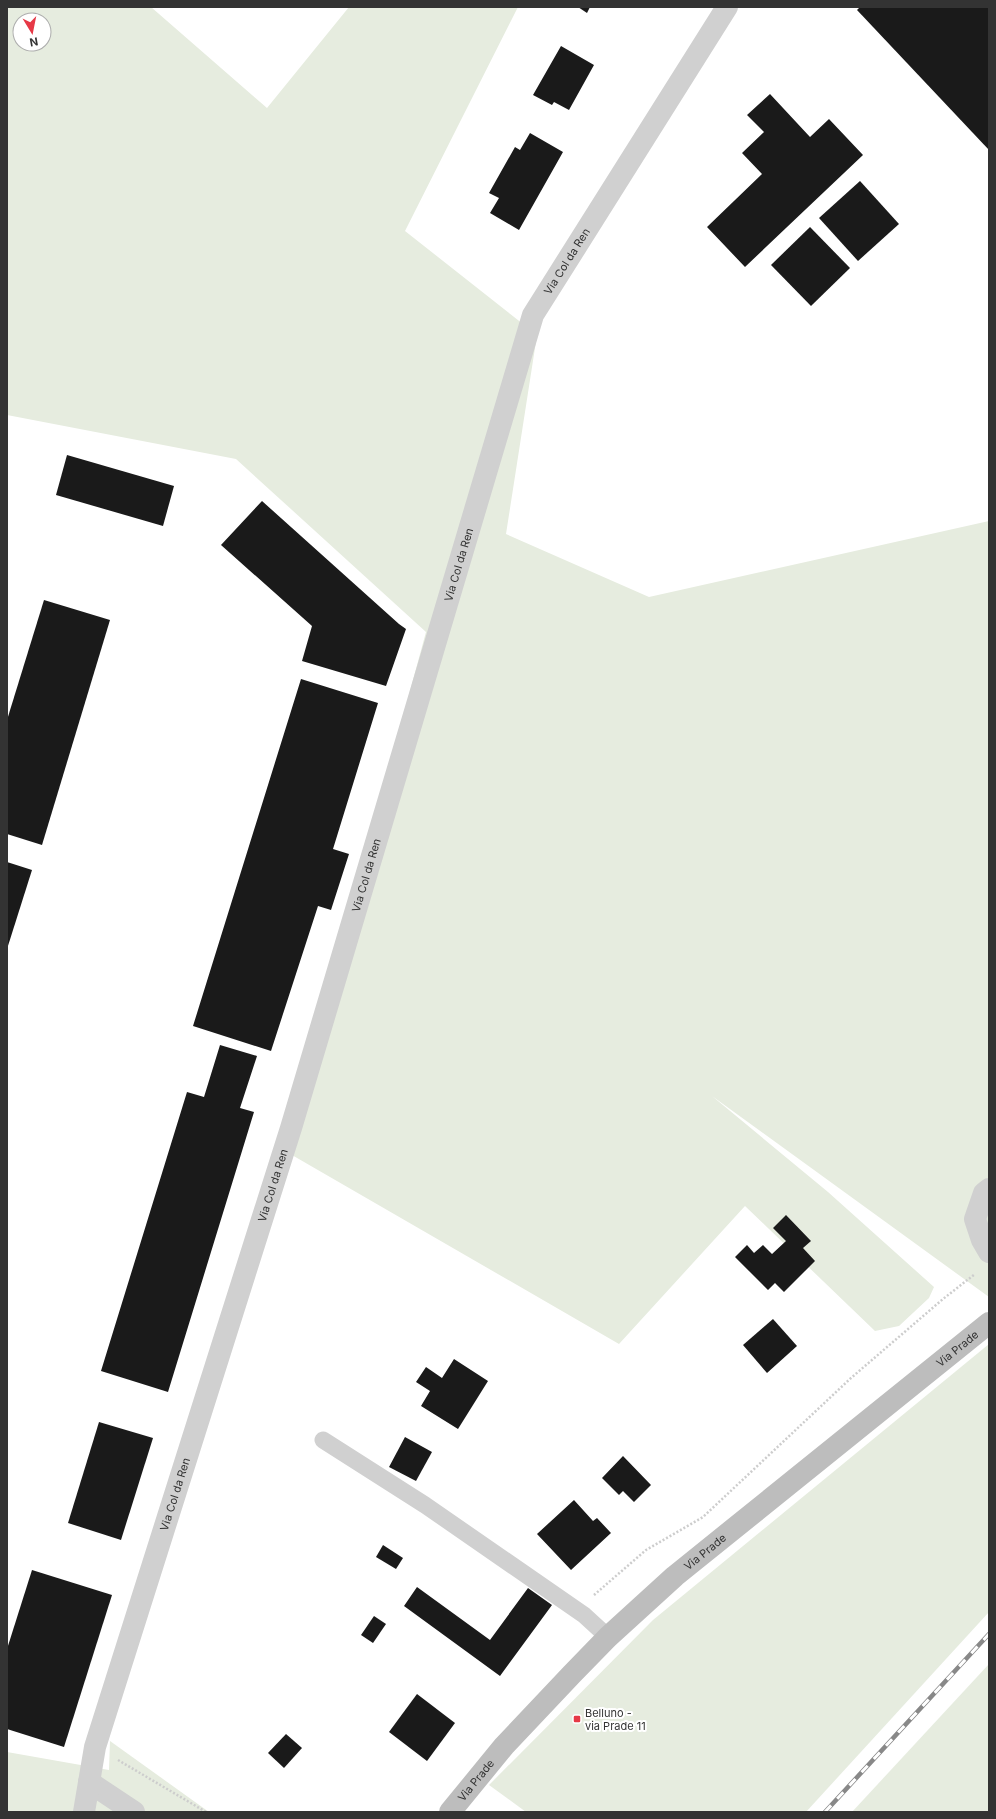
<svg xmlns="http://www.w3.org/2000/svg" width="996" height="1819" viewBox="0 0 996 1819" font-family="Inter,sans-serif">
<rect width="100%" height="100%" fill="#fff"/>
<g fill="#e6ecdf" fill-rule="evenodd">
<path d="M7,7H151L267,108L349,7H518L405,231L537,335L506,534L649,597L989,521V1297L712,1096L828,1192L934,1287L929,1298L899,1326L875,1331L745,1206L619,1344L285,1151L426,632L236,459L7,415ZM20,20H44V44H20Z"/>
<polygon points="989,1344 989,1612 806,1812 526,1812 489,1785 653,1620"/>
<polygon points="989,1664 989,1812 852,1812"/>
<polygon points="110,1741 209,1812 7,1812 7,1752 109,1770"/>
</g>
<g fill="#1a1a1a">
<polygon points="578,7 590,7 587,13"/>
<polygon points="860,7 989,7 989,150 857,10"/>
<polygon points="561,46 594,65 569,110 554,102 552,105 533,95"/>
<polygon points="770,94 810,137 829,119 863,155 745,267 707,227 762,174 742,153 764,132 747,115"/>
<polygon points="530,133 563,152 519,230 490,213 499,198 489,193 515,147 520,150"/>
<polygon points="860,181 899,224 858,261 819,218"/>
<polygon points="810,227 850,268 811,306 771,265"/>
<polygon points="67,455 174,486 163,526 56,495"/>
<polygon points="262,501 399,624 406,629 386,686 302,661 312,626 221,545"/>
<polygon points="44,600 110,620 42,845 7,834 7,720"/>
<polygon points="301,679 378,703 333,849 349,854 331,910 318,906 271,1051 193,1026"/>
<polygon points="7,862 32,870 7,949"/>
<polygon points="220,1045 257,1056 240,1108 254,1112 168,1392 101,1371 187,1092 204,1097"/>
<polygon points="786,1215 811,1241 803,1248 815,1261 784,1292 775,1283 768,1290 735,1257 747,1245 754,1253 763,1245 772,1254 786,1241 773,1228"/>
<polygon points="773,1319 797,1346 767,1373 743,1345"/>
<polygon points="454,1359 488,1381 458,1429 421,1406 430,1391 416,1382 426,1367 442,1378"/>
<polygon points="99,1422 153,1438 121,1540 68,1523"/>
<polygon points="405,1437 432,1452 416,1481 389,1467"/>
<polygon points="623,1456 651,1485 634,1502 623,1491 619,1495 602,1478"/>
<polygon points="574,1500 593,1521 597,1518 611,1533 571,1570 537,1534"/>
<polygon points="383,1545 403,1558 396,1569 376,1557"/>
<polygon points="32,1570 112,1595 64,1747 7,1729 7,1649"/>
<polygon points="417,1587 490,1640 528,1588 552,1605 500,1676 404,1606"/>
<polygon points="374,1616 386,1624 373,1643 361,1635"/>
<polygon points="417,1694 455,1723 427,1761 389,1732"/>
<polygon points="286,1734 302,1748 284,1768 268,1753"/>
</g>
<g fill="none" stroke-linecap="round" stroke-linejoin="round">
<g stroke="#cdcdcd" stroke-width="2.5" stroke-dasharray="2 2" stroke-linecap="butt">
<polyline points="594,1595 646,1550 703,1517 851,1378 943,1299 975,1274"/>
<polyline points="118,1760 206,1812"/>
</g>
<polyline stroke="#d0d0d0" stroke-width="17" points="323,1440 425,1505 584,1615 608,1637"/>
<g stroke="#d0d0d0" stroke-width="22">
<polyline points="989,1189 984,1193 975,1219 982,1240 989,1252"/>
<polyline points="89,1782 134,1812"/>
<path id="s1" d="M84,1812L95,1747L291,1128L533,315L727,7"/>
</g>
<path stroke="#bdbdbd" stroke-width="22" id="s2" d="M450,1812L504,1746L572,1674L608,1637L675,1576L989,1323"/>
<g stroke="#888" stroke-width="4.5">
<polyline id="rail" points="825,1812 989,1634"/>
</g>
<use href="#rail" stroke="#fff" stroke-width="3" stroke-dasharray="9" stroke-linecap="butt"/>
</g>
<rect fill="#e63946" stroke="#fff" stroke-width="1.5" x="573" y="1715" width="8" height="8" rx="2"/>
<g text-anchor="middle" stroke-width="4" stroke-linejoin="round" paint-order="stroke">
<g font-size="11" fill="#333" stroke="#fff">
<text dy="4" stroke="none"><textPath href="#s1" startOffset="1627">Via Col da Ren</textPath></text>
<text dy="4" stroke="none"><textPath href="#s1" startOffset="1303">Via Col da Ren</textPath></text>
<text dy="4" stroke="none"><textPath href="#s1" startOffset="979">Via Col da Ren</textPath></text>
<text dy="4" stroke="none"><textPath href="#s1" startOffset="655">Via Col da Ren</textPath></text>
<text dy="4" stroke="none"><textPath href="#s2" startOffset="689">Via Prade</textPath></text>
<text dy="4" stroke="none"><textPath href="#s1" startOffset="331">Via Col da Ren</textPath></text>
<text dy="4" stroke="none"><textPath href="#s2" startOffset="365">Via Prade</textPath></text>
<text dy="4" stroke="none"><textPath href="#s2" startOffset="41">Via Prade</textPath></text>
</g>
<g font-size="11" fill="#333" stroke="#fff" text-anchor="start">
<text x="585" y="1717">Belluno -<tspan x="585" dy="13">via Prade 11</tspan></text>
</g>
</g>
<rect width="996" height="1819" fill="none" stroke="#333333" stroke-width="16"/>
<g transform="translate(32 32) rotate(170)"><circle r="19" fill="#ffffff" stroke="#adadad"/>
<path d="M0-3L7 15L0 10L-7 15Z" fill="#e63946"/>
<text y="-6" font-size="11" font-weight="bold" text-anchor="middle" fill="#333333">N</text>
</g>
</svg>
